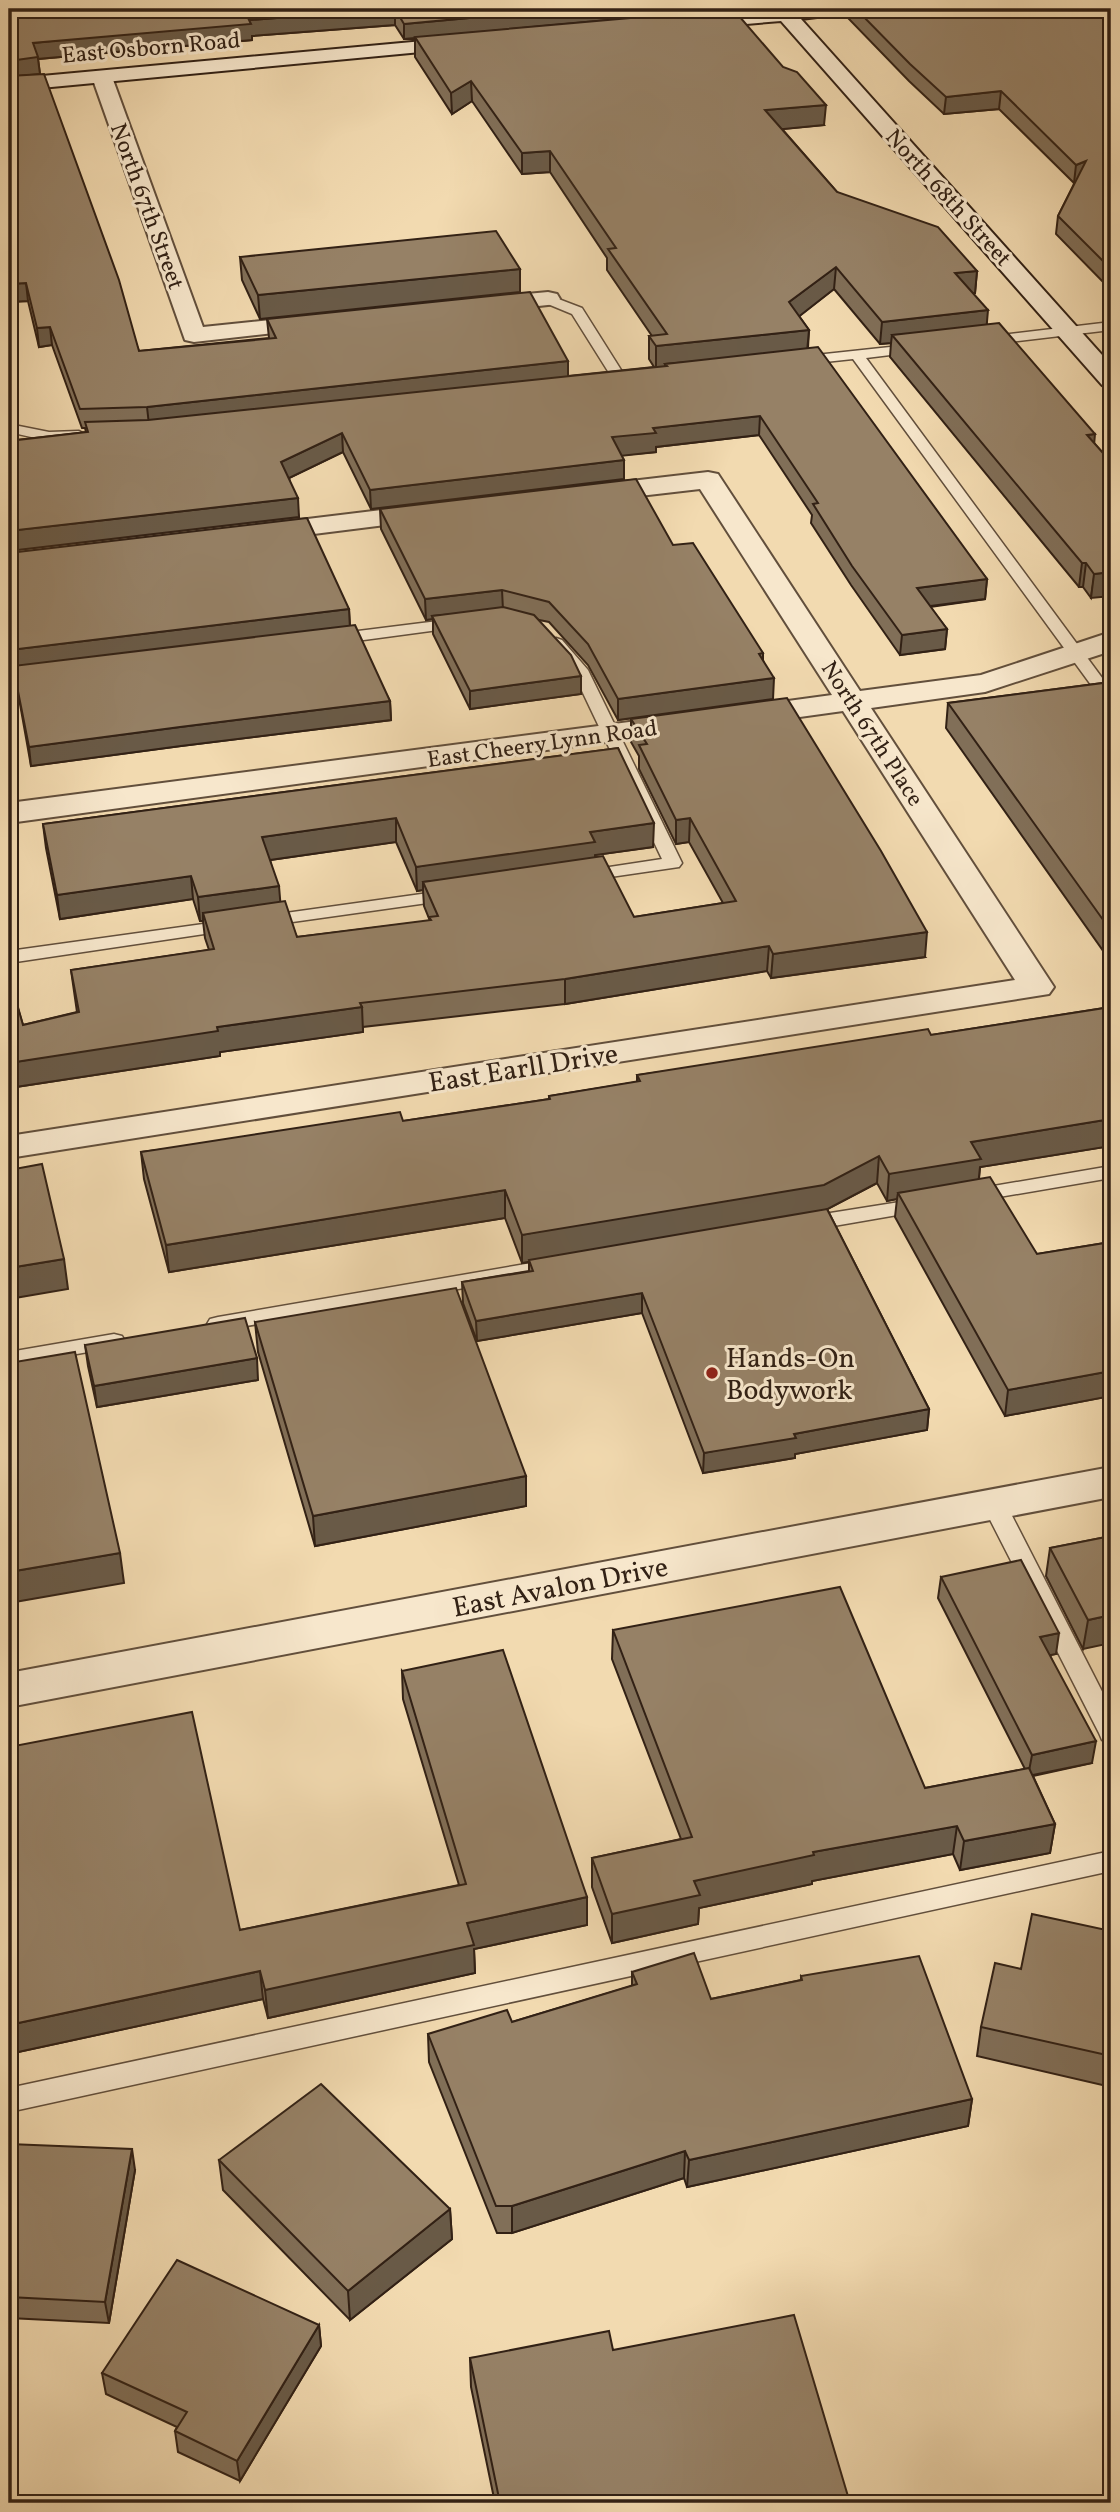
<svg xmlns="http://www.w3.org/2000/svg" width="1120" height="2512" viewBox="0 0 1120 2512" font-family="Vollkorn,serif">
<rect width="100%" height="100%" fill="#f2dab0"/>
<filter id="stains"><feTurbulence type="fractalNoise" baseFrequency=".00286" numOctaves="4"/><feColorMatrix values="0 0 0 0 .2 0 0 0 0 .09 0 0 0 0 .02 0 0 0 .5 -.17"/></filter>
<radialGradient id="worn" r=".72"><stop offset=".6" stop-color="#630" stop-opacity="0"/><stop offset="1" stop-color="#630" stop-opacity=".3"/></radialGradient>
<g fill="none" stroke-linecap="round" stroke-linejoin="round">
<g stroke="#624f3c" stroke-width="3">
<g id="lane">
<polygon points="548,295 582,308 628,381 626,384 616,384 572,314 543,302 543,296"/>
<polygon points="1111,322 1111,330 985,345 978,341 985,337"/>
<polygon points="918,344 925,348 923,351 866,358 1111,690 1111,706 1105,704 853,359 797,365 790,361 797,357"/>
<path d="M9,424L49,432L79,431L86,435C71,448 27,436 9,432Z"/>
<polygon points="462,618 470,623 468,626 334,644 326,639 334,634"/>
<polygon points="556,638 562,640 588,670 682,863 679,867 583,881 574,876 583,871 662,859 573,672 548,643"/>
<polygon points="450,890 456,891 459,895 456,899 264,926 255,921 264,916"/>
<polygon points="232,920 241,925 238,929 9,963 9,951"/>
<polygon points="1111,1166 1111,1178 970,1202 963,1201 960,1196 963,1191 970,1190"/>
<polygon points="925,1198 932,1199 935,1204 932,1209 805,1231 798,1229 795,1224 798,1219 805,1217"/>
<polygon points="555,1259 562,1261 566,1266 562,1271 218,1331 210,1329 207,1324 210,1319 218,1317"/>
<polygon points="114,1334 122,1336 125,1341 122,1346 9,1366 9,1352"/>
<polygon points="994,1496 1002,1498 1006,1504 1111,1709 1111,1742 1102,1740 1099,1733 982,1504 986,1498"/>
<polygon points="1111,1851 1111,1871 9,2112 9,2088"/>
</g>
</g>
<g stroke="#624f3c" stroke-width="4">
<g id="street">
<polygon points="102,71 109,73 112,77 203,327 319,315 328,317 331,322 328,327 194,342 185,340 92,77 95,73"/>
<polygon points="548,292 557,294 560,299 557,304 484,312 475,310 472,305 475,300 484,298"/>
<polygon points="708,472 718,474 860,691 981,675 1111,632 1111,651 985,692 871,708 1054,987 1049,994 9,1158 9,1136 1015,980 843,711 743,725 732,722 728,716 732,710 743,707 832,695 700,489 588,502 578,500 574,494 578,488 588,486"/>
<polygon points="431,504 441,506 445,512 441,518 258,541 248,539 244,533 248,527 258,525"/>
<polygon points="683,715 694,718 698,724 694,730 9,823 9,803"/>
<polygon points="1111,1467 1111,1497 9,1707 9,1673"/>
</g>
</g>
<g stroke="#322115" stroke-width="4">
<g id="secondary">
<polygon points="760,9 852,9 849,13 801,19 1111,365 1111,388 1102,385 781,21 687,29 680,27 677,23 680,19 687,17"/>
<polygon points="467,37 474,39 477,43 474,47 9,91 9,79"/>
</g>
</g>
<use href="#lane" fill="#f7e7cc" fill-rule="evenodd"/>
<use href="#street" fill="#f7e7cc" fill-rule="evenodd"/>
<use href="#secondary" fill="#f7e7cc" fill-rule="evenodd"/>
</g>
<g fill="#816f58" stroke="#322115" stroke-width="2" fill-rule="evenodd">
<path d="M9,9H717L824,125L782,129L837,192L977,271L975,293H973L987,324L1111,462L1091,598L1083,587H1079L890,357L891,343L880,344L834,289L799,316L809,330L808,348L987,579L985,599L930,607L947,629L945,649L900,655L851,585L811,523L812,515L759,435L656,447V452L622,455L624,479L371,509L343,452L289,478L299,517L9,551V441L86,432L85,428H82L52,345L39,347L28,301L9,302ZM395,25L404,39H415V57L452,114L472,101L522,174L550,172L607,258V270L652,336H649V359L654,367L568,376L267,319L269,338L139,351L24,75L40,74L38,59L252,40V36Z"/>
<polygon points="847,9 1111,9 1111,290 1056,234 1058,216 1075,182 1074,183 999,109 944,114 909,81 846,16"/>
<polygon points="240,257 520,292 260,319 242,280"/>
<polygon points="380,509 673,545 763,653 763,660 773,699 618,720 588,665 549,622 539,620 581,694 470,709 433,634 433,619 426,620 381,529"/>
<polygon points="9,553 349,609 350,626 390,701 391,720 181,746 31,766 14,670 9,660"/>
<polygon points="1111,682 1111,962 946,728 948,703"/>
<path d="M631,719L925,957L771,978L767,971L565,1004L363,1027V1032L220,1052V1056L9,1088V979L23,1025L77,1012L71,970L209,950L205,938L203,921H200L193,899L60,919L46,848L43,824L618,748L653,847L595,855V857L634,917L723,903L689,842L676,844L639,769V756L631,742ZM396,842L417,891L423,890L424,906L430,921L297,937L280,902L270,860Z"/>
<polygon points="1111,1007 1111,1146 980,1167 979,1179 1037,1254 1111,1242 1111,1396 1005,1416 895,1217 897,1199 887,1201 877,1183 827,1209 929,1409 927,1430 795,1454 795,1458 703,1473 642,1313 477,1341 463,1303 462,1282 529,1271 529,1262 522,1263 505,1218 169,1272 144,1179 141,1152 403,1121 549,1099 549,1096 637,1082 637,1075 931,1035"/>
<polygon points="255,1322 526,1476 526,1506 315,1546 258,1352"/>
<polygon points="85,1345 258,1380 97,1407 88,1366"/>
<polygon points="1111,1536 1083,1649 1046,1576 1050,1548"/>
<polygon points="941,1577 1056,1654 1050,1655 1092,1763 1033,1776 1055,1824 1050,1853 960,1870 953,1854 812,1881 812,1884 699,1908 698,1924 612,1943 592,1887 592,1858 681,1839 612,1659 613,1630 925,1788 1025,1769 938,1598"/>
<polygon points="402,1671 587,1897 587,1925 474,1949 475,1973 268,2018 263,1999 9,2054 9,1747 240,1930 459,1885 403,1699"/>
<polygon points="1111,1931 1111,2087 977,2056 981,2027 1021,1969"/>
<polygon points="632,1972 711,1999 801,1980 801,1976 972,2099 968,2126 687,2187 684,2178 512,2233 497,2233 429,2062 428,2034 512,2022 632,1986"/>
<polygon points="9,2144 135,2170 109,2323 9,2318"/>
<polygon points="219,2160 450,2209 452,2239 350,2320 223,2190"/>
<polygon points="319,2325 321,2346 240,2481 178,2452 175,2431 177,2427 106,2394 102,2373"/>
<polygon points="613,2350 850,2503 495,2503 471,2387 470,2358"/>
</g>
<g fill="#695a47" stroke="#322115" stroke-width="2">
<polygon points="9,9 113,9 9,17"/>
<polygon points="395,9 395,25 252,36 252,40 38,59 40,74 9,77 9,61 33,43 249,20"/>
<polygon points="565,9 717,9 717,10 404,39 404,24"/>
<polygon points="471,81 472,101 452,114 451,93"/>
<polygon points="1001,91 999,109 944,114 946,97"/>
<polygon points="826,105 824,125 764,131 765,110"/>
<polygon points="550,151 550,172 522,174 522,153"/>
<polygon points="1086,161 1084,179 1074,183 1076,165"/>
<polygon points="836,267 834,289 788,325 789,302"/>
<polygon points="520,269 520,292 260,319 258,295"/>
<polygon points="977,271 975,293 954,295 955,273"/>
<polygon points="26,283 28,301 9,302 9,284"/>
<polygon points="988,310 986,333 892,335 891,343 880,344 882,322"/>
<polygon points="50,327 52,345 39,347 37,328"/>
<polygon points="809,330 807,352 665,364 665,368 656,369 656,346"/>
<polygon points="568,361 568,379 149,425 147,407"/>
<polygon points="760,416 759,435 656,447 656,452 611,457 612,437 653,428"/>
<polygon points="342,433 343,452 283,481 281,462"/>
<polygon points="1095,434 1093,457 1087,435"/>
<polygon points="624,460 624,479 371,509 370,490"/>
<polygon points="298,498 299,517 9,551 9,531"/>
<polygon points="1082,563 1086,563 1083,587 1079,587"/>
<polygon points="1111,572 1111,596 1091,598 1094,574"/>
<polygon points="987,579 985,599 915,608 917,588"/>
<polygon points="502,590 503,610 432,616 433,619 426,620 425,599"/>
<polygon points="349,609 350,629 13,670 10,650"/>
<polygon points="947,629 945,649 900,655 902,635"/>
<polygon points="581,676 581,694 470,709 470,691"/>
<polygon points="774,678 773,699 618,720 618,699"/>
<polygon points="390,701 391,720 181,746 31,766 29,747 180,727"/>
<polygon points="396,818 396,842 263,861 262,837"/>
<polygon points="690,818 689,842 676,844 676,820"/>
<polygon points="654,823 653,847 595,855 595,866 423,882 423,890 417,891 416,867 590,832"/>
<polygon points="191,876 193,899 60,919 57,895"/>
<polygon points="279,886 281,910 203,913 203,921 200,921 198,897"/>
<polygon points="927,932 925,957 771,978 773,954"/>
<polygon points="769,946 767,971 565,1004 565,979"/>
<polygon points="362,1007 363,1032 220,1052 220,1056 9,1088 9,1063 217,1027"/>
<polygon points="1111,1119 1111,1146 980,1167 978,1186 898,1193 897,1199 887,1201 889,1174 971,1142"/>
<polygon points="879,1156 877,1183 822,1212 522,1263 522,1235"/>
<polygon points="505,1190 505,1218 169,1272 166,1245"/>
<polygon points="64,1259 68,1289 9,1299 9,1268"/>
<polygon points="642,1293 642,1313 477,1341 476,1321"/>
<polygon points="257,1358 258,1380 97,1407 94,1386"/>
<polygon points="1111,1371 1111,1396 1005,1416 1008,1390"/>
<polygon points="929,1409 927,1430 795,1454 795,1458 703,1473 704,1453 794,1434"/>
<polygon points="526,1476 526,1506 315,1546 313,1516"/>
<polygon points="120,1553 124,1583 9,1603 9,1572"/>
<polygon points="1111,1615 1111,1643 1083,1649 1088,1620"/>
<polygon points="1059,1633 1056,1654 1036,1658 1040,1637"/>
<polygon points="1096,1741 1092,1763 1028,1776 1032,1755"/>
<polygon points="1055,1824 1050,1853 960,1870 964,1841"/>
<polygon points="957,1826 953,1854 812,1881 812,1884 699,1908 698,1924 612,1943 612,1914 694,1881 813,1852"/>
<polygon points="587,1897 587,1925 474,1949 475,1973 268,2018 265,1990 467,1923"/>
<polygon points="260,1971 263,1999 9,2054 9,2025"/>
<polygon points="972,2099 968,2126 687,2187 689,2160"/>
<polygon points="132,2149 135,2170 109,2323 105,2302"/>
<polygon points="685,2151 684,2178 512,2233 512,2206"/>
<polygon points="450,2209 452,2239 350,2320 348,2291"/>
<polygon points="319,2325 321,2346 240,2481 237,2461"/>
</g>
<g fill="#968166" stroke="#322115" stroke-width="2">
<polygon points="57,9 565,9 404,24 395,9 249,20 251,24 33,43 38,57 9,61 9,13"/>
<polygon points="733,9 783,67 797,72 826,105 765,110 837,192 938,227 977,271 955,273 988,310 882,322 836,267 789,302 809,330 656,346 649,336 667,334 608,249 616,248 550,151 522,153 471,81 451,93 415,37"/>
<polygon points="856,9 1111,9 1111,269 1058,216 1086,161 1076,165 1001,91 946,97 910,64"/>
<polygon points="44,74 119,280 139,351 276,338 267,319 530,292 568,361 147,407 80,409 50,327 37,328 26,283 9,284 9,76"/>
<polygon points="496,231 520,269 258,295 240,257"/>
<polygon points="999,323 1095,434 1087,435 1111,462 1111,572 1094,574 1086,563 1082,563 892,335"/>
<polygon points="818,347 987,579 917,588 947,629 902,635 852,566 813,504 818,503 760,416 653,428 656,433 612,437 624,460 370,490 342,433 281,462 298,498 9,531 9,441 88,432 85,422 148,420 667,366 665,364"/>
<polygon points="636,479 673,545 693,543 763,653 759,654 774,678 618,699 588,644 549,602 502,590 425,599 380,509"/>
<polygon points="307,518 349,609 10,650 9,646 9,553"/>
<polygon points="503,607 534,615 571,655 581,676 470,691 432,616"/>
<polygon points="355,625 390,701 180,727 29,747 13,666"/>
<polygon points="1111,682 1111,931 948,703"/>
<polygon points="787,698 881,851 927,932 773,954 769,946 565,979 360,1003 362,1007 217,1027 218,1031 9,1063 9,979 10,979 23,1025 79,1012 71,970 214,949 203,913 285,901 297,937 431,920 429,917 438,916 423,882 603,856 634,917 736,901 690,818 676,820 639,745 647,744 631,719"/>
<polygon points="618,748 654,823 590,832 595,842 416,867 396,818 262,837 279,886 198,897 191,876 57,895 43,824"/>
<polygon points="1111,1007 1111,1119 971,1142 981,1159 889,1174 879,1156 824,1185 522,1235 505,1190 166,1245 141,1152 400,1112 403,1121 550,1099 549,1096 640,1081 637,1075 928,1029 931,1035"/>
<polygon points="42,1164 64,1259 9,1268 9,1170"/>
<polygon points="990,1177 1037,1254 1111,1242 1111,1371 1008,1390 898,1193"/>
<polygon points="827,1209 929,1409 794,1434 796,1438 704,1453 642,1293 476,1321 462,1282 533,1271 529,1260"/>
<polygon points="456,1288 526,1476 313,1516 255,1322"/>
<polygon points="245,1318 257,1358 94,1386 85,1345"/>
<polygon points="75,1352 120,1553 9,1572 9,1363"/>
<polygon points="1111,1536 1111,1615 1088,1620 1050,1548"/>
<polygon points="1021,1560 1059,1633 1040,1637 1096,1741 1032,1755 941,1577"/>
<polygon points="840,1587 925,1788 1029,1768 1055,1824 964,1841 957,1826 813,1852 814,1855 694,1881 700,1895 612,1914 592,1858 692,1837 613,1630"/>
<polygon points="503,1650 587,1897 467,1923 474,1945 265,1990 260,1971 9,2025 9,1747 192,1712 240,1930 466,1884 402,1671"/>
<polygon points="1032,1914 1111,1931 1111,2056 981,2027 995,1963 1021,1969"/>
<polygon points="694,1953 711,1999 802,1980 801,1976 919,1956 972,2099 689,2160 685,2151 512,2206 496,2206 428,2034 507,2010 512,2022 637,1984 632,1972"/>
<polygon points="321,2084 450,2209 348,2291 219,2160"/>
<polygon points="9,2144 132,2149 105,2302 9,2297"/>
<polygon points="177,2260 319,2325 237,2461 175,2431 187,2412 102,2373"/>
<polygon points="794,2315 850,2503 500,2503 470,2358 609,2331 613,2350"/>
</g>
<circle fill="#8f2418" stroke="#f7e7cc" stroke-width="2.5" cx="712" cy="1373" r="7"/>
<g text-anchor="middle" stroke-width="6" stroke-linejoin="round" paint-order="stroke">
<g font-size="23" fill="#322115" stroke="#f7e7cc">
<text transform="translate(151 47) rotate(-5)" y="8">East Osborn Road</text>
<text transform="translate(949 197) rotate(48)" y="8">North 68th Street</text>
<text transform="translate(148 206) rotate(70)" y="8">North 67th Street</text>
<text transform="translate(873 733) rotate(57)" y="8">North 67th Place</text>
<text transform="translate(542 743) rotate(-8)" y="8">East Cheery Lynn Road</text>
</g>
<g font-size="28" fill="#322115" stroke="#f7e7cc">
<text transform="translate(523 1067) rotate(-9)" y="10">East Earll Drive</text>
<text transform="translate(560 1586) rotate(-11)" y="10">East Avalon Drive</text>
</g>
<g font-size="28" fill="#322115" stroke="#f7e7cc" text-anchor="start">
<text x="726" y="1367">Hands-On<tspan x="726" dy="32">Bodywork</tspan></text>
</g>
</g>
<rect width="1120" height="2512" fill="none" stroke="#f2dab0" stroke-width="35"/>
<rect x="10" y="10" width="1099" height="2491" fill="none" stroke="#322115" stroke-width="3.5"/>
<rect x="18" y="18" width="1085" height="2477" fill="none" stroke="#322115" stroke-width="2"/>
<rect width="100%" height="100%" filter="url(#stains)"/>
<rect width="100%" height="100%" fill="url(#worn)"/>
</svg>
